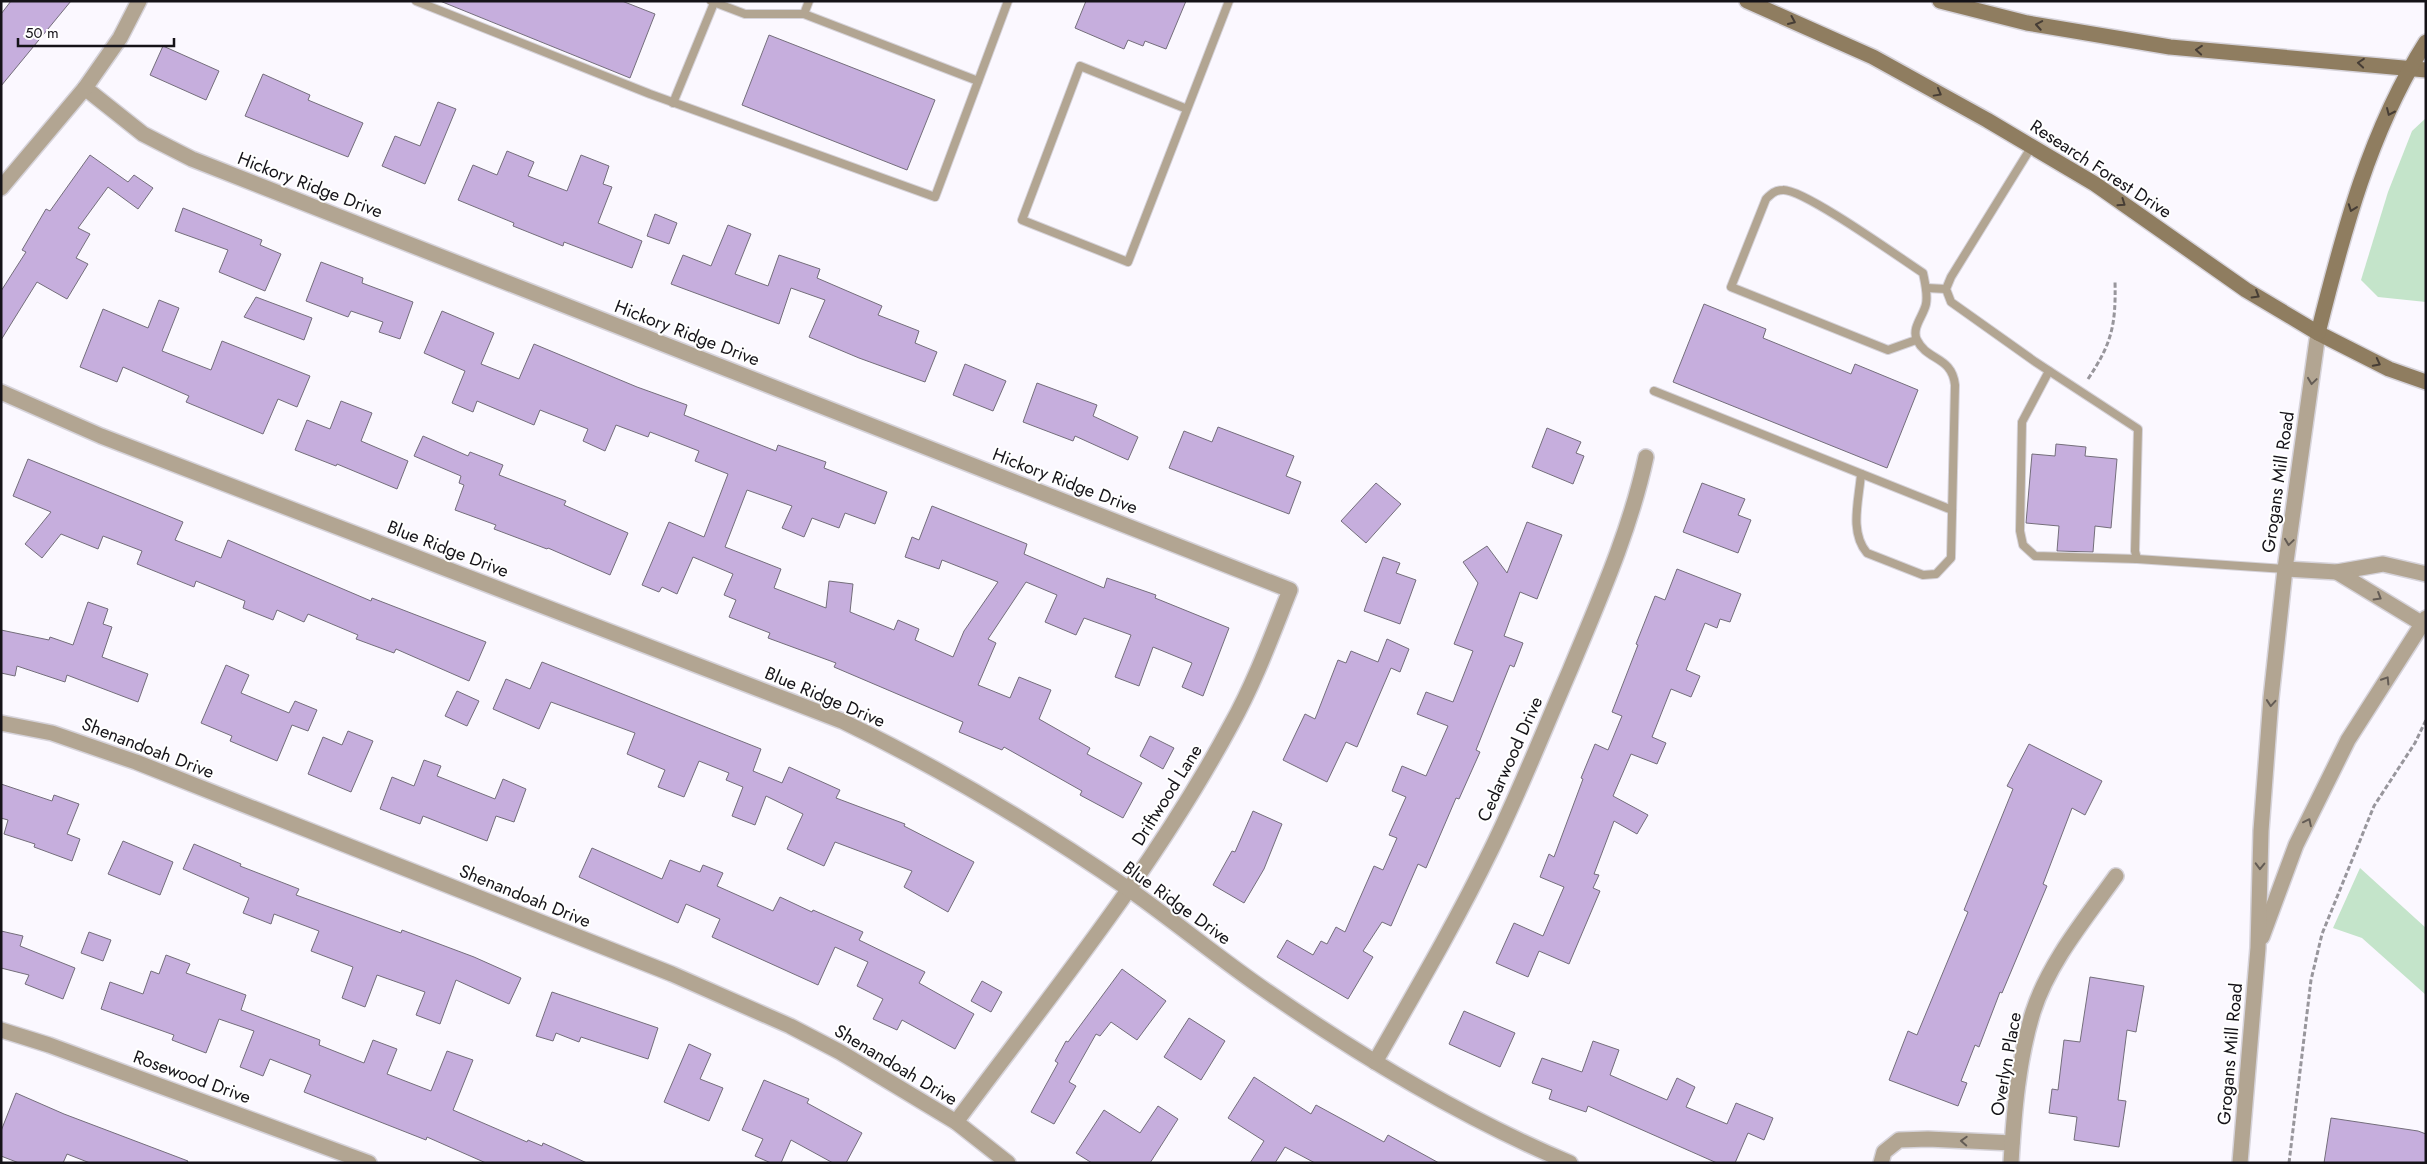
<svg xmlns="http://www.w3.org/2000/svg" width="2427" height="1164" viewBox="0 0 2427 1164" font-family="Jost,sans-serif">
<rect width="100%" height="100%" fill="#fbf8ff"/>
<g fill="#c4e4ca">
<polygon points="2426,118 2426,302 2378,297 2361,280 2388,192 2412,131"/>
<polygon points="2360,868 2426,928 2426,995 2362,938 2333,928"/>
</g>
<g fill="#c6aedd" stroke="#746e7b">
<polygon points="11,1 71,1 1,86 1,14"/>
<polygon points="440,1 622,1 655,14 630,78"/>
<polygon points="1086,1 1186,1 1166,49 1145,41 1143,46 1128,40 1124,49 1075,28"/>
<polygon points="769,35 935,100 907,170 742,105"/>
<polygon points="163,46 219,71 206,100 150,75"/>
<polygon points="263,74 310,95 308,100 363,123 348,157 245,116"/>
<polygon points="438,102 456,109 425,184 382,166 395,136 420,146"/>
<polygon points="507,151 534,162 528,176 567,191 581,155 609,166 603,184 612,187 598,223 642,241 632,268 564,242 563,246 513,226 514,223 458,200 473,165 497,175"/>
<polygon points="90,155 128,182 134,175 153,188 138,209 108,187 78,228 90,234 76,258 88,264 67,299 37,282 1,340 1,291 26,252 22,250 46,209 50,211"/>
<polygon points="183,208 262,240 260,245 281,254 265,291 219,272 228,250 175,231"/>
<polygon points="655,214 677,223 669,244 647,236"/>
<polygon points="728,225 751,234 735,274 768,286 779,255 820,269 817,278 882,306 878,315 919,331 915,343 937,352 925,382 859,358 809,337 825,300 791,288 779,324 671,284 683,255 711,266"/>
<polygon points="321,262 363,278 362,283 413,302 400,339 379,332 383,322 351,311 348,317 306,301"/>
<polygon points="256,297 312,318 304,340 244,317"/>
<polygon points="159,300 179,308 162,351 211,370 222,341 310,376 297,407 278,399 263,434 186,402 189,396 123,367 117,382 80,367 103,309 148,328"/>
<polygon points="1704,304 1766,329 1763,338 1851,374 1855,364 1918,390 1887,468 1673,382"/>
<polygon points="442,311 494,333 481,364 519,379 534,344 637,387 687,405 684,415 776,451 778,445 826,462 824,468 887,492 875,524 845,513 839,528 812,518 804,537 782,528 792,506 747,490 725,547 781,569 774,588 826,608 829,581 853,584 850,612 894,630 898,620 919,629 915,640 953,657 964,631 998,582 942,560 939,569 905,557 912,537 919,540 932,506 1027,544 1024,554 1104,588 1107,578 1156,595 1155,598 1229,628 1203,696 1182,687 1192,663 1153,647 1139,686 1115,677 1131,635 1084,618 1076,635 1045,622 1057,595 1026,582 988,639 996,643 978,685 1010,698 1019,677 1051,690 1039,719 1090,748 1087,754 1142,783 1123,818 1080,795 1082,791 1004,747 1002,750 959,732 963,722 834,667 836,663 768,638 770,633 729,617 736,600 724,595 733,574 693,557 677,594 662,587 659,592 642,585 669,522 704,537 728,474 695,461 699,451 650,432 648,437 616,425 605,451 583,441 588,429 540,410 534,425 477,401 473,412 452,403 465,371 424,353"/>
<polygon points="965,364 1006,381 993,411 953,395"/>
<polygon points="1037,383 1097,405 1093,416 1138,437 1128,460 1075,436 1073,441 1023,422"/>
<polygon points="341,401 372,413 361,441 408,461 397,489 337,464 336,466 295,450 307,420 330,429"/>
<polygon points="1218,427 1294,456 1286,476 1301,482 1289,514 1169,468 1184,431 1212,442"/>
<polygon points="1547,428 1581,442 1576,453 1584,456 1573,484 1532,467"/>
<polygon points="423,436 468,456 470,452 503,465 499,475 566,501 564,505 628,533 610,575 548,548 547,549 494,529 496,525 455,510 464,485 459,483 461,476 414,456"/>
<polygon points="2056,444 2086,447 2085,456 2117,459 2111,528 2095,526 2093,552 2057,551 2059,526 2026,523 2032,454 2055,456"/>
<polygon points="28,459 183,522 175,540 221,558 228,540 371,601 372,598 486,642 469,681 396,649 394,653 356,639 358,635 308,614 304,622 277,610 273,620 243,608 245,601 196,581 194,587 137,564 142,551 103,536 98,549 61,534 42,558 25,544 51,512 13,496"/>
<polygon points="1376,483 1401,504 1366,543 1341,521"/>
<polygon points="1702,483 1745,499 1738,515 1751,520 1738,553 1683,532"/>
<polygon points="1527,522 1562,535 1537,599 1520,592 1504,636 1523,643 1514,667 1510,665 1476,750 1480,752 1459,799 1456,798 1426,868 1418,864 1391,926 1382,922 1363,951 1373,957 1348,999 1277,957 1287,940 1313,955 1321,941 1327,944 1336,927 1345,932 1374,866 1383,870 1397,838 1389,835 1406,797 1392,791 1402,766 1426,776 1448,726 1417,714 1426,692 1453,702 1473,651 1454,644 1478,583 1463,562 1487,546 1507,573"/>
<polygon points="1383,557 1400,563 1396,573 1416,580 1400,624 1364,611"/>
<polygon points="1677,569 1741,594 1730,622 1720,619 1717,628 1705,623 1686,670 1700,676 1691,697 1671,689 1652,737 1666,743 1657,764 1631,754 1613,796 1648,815 1637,834 1614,821 1594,874 1599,875 1593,888 1600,891 1569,964 1539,951 1528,977 1496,963 1514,923 1543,936 1564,887 1540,877 1549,854 1554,857 1583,779 1581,778 1595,744 1608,750 1622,716 1612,712 1638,645 1636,644 1655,596 1665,600"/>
<polygon points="88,602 108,609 103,624 112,627 102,657 148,674 138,702 67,675 65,682 17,666 15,676 1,673 1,630 49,640 50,637 73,645"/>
<polygon points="1387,639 1409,649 1400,672 1391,668 1357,747 1346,742 1327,782 1283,760 1305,714 1315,719 1338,660 1346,663 1351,651 1378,662"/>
<polygon points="542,662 761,749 753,771 782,783 789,767 840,790 836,798 905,824 904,826 974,862 948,912 904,887 912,871 835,842 824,866 787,849 803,814 766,796 755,825 732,816 743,787 726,780 729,773 699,761 684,797 658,787 665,770 627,754 635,733 551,702 539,729 493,709 506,679 530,689"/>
<polygon points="226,665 249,675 241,693 289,713 295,701 317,710 308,731 292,725 277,761 230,741 232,736 201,723"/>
<polygon points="457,691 479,701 467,726 445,716"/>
<polygon points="348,731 373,741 351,792 308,774 323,737 342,745"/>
<polygon points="1150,736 1174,748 1163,769 1140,756"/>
<polygon points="2029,744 2102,781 2085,815 2072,808 2043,884 2047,886 2002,993 2000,992 1979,1047 1975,1045 1961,1081 1967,1083 1958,1106 1889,1080 1908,1031 1917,1035 1968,912 1964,910 2013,789 2007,786"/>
<polygon points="424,760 441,766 437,776 495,799 503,779 526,789 514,822 496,816 487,841 423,816 420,824 380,809 392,777 414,786"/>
<polygon points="1,784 52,801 54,795 79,804 67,834 80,839 72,861 34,847 35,844 4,834 8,820 1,818"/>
<polygon points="1253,811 1282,824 1264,869 1244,903 1213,885 1232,851 1235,852"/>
<polygon points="123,841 173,862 160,895 108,874"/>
<polygon points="194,844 241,864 240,866 299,889 296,895 401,933 402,930 474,957 521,978 509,1004 456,980 440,1024 416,1015 425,992 377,975 365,1007 342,998 353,967 311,951 319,931 274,914 271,924 243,913 249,898 183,869"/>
<polygon points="592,848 662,879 670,860 700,872 703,865 723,873 717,886 773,911 780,897 812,912 813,910 863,932 859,940 925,972 919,983 974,1014 955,1049 902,1020 897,1030 873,1019 883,999 857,986 868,962 835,947 818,985 712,937 720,919 686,904 678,923 579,877"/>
<polygon points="1,931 23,936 20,946 75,968 63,999 25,984 29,975 1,968"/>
<polygon points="89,932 111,940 103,961 81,953"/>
<polygon points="166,955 190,964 186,973 246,995 241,1010 320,1040 319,1045 364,1063 373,1040 397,1049 387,1074 431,1091 447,1051 473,1060 453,1110 527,1142 528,1140 542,1146 543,1143 587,1163 486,1163 427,1137 426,1140 304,1092 311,1075 270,1059 263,1076 240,1067 254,1031 219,1019 206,1053 172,1040 174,1035 101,1009 110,982 143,994 151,971 159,974"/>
<polygon points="1122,969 1166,1001 1137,1040 1111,1022 1100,1036 1096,1034 1069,1082 1076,1086 1054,1124 1031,1112 1058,1063 1055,1061 1066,1041 1068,1042"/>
<polygon points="2090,977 2144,986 2136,1032 2127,1030 2118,1100 2126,1101 2119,1147 2074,1140 2077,1117 2049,1113 2052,1089 2058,1090 2064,1040 2080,1042"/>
<polygon points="982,981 1002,992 991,1012 971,1001"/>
<polygon points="552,992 658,1028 648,1059 581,1037 579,1042 556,1033 553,1041 536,1036"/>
<polygon points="1464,1011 1515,1033 1500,1067 1449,1044"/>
<polygon points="1189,1018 1225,1041 1201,1080 1164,1057"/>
<polygon points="1593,1041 1619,1050 1610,1075 1667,1100 1677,1078 1695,1087 1686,1107 1727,1124 1736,1103 1773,1118 1764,1140 1748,1133 1735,1163 1717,1163 1588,1106 1586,1112 1549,1099 1552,1090 1532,1083 1542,1058 1582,1072"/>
<polygon points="689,1044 711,1054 700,1079 723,1088 709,1121 664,1102"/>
<polygon points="1254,1077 1311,1114 1316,1105 1384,1142 1388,1135 1439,1163 1315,1163 1285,1147 1275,1163 1250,1163 1264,1141 1228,1118"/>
<polygon points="764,1080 809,1099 807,1103 862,1133 846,1163 833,1163 791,1140 781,1163 771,1163 755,1156 763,1139 742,1130"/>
<polygon points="16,1093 64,1114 188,1161 187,1163 90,1163 67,1154 63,1163 19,1163 1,1156 1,1131"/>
<polygon points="1158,1106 1178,1119 1150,1163 1092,1163 1076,1153 1104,1110 1140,1133"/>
<polygon points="2331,1118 2418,1131 2426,1134 2426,1163 2324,1163"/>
</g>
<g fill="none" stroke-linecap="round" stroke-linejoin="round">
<g stroke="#d6d3da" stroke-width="10">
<g id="service">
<polyline points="416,1 650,94 935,197 1008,1"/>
<polyline points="711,1 745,14 804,14 809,1"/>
<polyline points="804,14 978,81"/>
<polyline points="673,103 714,3"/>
<polyline points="1187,109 1080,66 1022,220 1128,262 1229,1"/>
<polyline points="2032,146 1951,277 1946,289 1951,302 2034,361 2138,429 2135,551 2137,559 2285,569"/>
<polyline points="1927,288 1946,289"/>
<polyline points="2049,371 2022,422 2020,531 2023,545 2035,556 2137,559"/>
<polyline points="1654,391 1952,510"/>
<path d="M1861,474C1859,500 1849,532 1867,553L1923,575L1936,574L1951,558L1955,385C1952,356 1927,361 1917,340C1911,328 1924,315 1926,304C1928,294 1925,283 1923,273C1900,258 1804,189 1783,190C1775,190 1771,194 1766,199L1731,287L1888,350L1916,340"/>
</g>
</g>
<g stroke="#d6d3da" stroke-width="18">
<g id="minor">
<path d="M85,88L143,134L192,159L1290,590C1272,635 1255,682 1231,725C1155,867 1052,993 956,1122"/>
<polyline points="1,188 85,88 120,38 139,1"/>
<path d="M1,392L101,436L842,721C944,770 1037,826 1130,890C1177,923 1221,960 1268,992C1363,1058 1463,1118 1570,1163"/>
<polyline points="2285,569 2337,572 2383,564 2426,574"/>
<polyline points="2337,572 2426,626"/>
<polyline points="1,723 52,733 136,762 672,974 790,1026 840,1052 956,1122 1008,1163"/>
<polyline points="1,1030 49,1045 369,1163"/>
<path d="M1375,1062C1415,992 1456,922 1491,850C1520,791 1544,730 1570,670C1599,600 1630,531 1646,457"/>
<polyline points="1881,1163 1884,1152 1899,1140 1928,1139 2012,1143"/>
<path d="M2011,1163C2014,1112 2018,1061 2033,1012C2049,962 2086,918 2116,876"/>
</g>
</g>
<g stroke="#d6d3da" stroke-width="18">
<g id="tertiary">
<polyline points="2262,937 2296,845 2348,740 2426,618"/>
<polyline points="2240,1163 2258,948 2261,831 2271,698 2285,569 2318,333"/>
</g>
</g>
<g stroke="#d6d3da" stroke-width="18">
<g id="secondary">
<polyline points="1747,1 1873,57 1987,120 2095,184 2246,290 2318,333 2389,369 2426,382"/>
<polyline points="1940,1 2027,23 2170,47 2426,70"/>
<path d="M2318,333C2343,233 2370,130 2426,42"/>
</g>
</g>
<g stroke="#98969c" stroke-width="3" stroke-dasharray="5 2.5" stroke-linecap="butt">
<path d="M2088,379C2112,343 2116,325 2115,281"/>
<polyline points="2289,1163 2311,980 2322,934 2374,806 2415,743 2426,720"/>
</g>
<use href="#service" stroke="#b2a592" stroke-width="8"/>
<use href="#minor" stroke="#b2a592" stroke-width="15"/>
<use href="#tertiary" stroke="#b2a592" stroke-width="15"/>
<use href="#secondary" stroke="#8f7d60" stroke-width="15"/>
</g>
<defs><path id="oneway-chevron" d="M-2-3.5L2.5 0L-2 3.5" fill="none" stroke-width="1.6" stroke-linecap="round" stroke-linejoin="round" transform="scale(1.25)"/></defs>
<g stroke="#463d35">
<use href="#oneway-chevron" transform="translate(1792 21) rotate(24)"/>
<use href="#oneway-chevron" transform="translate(2039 25) rotate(-170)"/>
<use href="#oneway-chevron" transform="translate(2199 50) rotate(-175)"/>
<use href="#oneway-chevron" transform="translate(2361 63) rotate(-175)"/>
<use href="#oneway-chevron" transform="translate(1938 93) rotate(29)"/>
<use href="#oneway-chevron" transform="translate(2390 112) rotate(114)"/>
<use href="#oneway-chevron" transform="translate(2122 203) rotate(35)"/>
<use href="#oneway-chevron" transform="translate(2352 208) rotate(110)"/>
<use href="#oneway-chevron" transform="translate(2256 295) rotate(31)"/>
<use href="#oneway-chevron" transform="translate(2377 363) rotate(27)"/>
</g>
<g stroke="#645c55">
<use href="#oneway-chevron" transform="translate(2312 381) rotate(98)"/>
<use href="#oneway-chevron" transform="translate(2289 542) rotate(98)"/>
<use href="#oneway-chevron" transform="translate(2378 597) rotate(31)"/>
<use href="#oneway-chevron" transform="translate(2386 680) rotate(-58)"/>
<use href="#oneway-chevron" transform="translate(2271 703) rotate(95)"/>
<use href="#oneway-chevron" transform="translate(2308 822) rotate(-64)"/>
<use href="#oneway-chevron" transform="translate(2260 866) rotate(91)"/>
<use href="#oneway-chevron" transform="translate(1964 1141) rotate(-177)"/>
</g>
<g text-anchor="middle" stroke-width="4" stroke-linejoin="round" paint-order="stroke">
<g font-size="18" fill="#151318" stroke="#fff">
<text transform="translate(2101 169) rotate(33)" y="6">Research Forest Drive</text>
<text transform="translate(310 185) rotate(21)" y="6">Hickory Ridge Drive</text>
<text transform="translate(687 333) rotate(21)" y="6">Hickory Ridge Drive</text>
<text transform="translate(1065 481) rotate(21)" y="6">Hickory Ridge Drive</text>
<text transform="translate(2278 482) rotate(-82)" y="6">Grogans Mill Road</text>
<text transform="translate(448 549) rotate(21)" y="6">Blue Ridge Drive</text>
<text transform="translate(825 697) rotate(23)" y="6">Blue Ridge Drive</text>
<text transform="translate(148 748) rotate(21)" y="6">Shenandoah Drive</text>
<text transform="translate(1510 759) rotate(-66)" y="6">Cedarwood Drive</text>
<text transform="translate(1167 795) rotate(-58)" y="6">Driftwood Lane</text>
<text transform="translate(525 896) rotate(22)" y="6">Shenandoah Drive</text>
<text transform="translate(1177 903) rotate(36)" y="6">Blue Ridge Drive</text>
<text transform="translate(2230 1054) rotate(-85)" y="6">Grogans Mill Road</text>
<text transform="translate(2006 1064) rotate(-80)" y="6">Overlyn Place</text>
<text transform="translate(896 1065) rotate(31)" y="6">Shenandoah Drive</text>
<text transform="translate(192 1077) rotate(20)" y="6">Rosewood Drive</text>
</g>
</g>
<rect width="2427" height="1164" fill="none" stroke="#151318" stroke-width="5"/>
<path d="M18 38v8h156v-8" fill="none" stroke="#151318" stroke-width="2.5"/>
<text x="25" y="38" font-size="15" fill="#151318" stroke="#ffffff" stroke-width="4" paint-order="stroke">50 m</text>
</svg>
